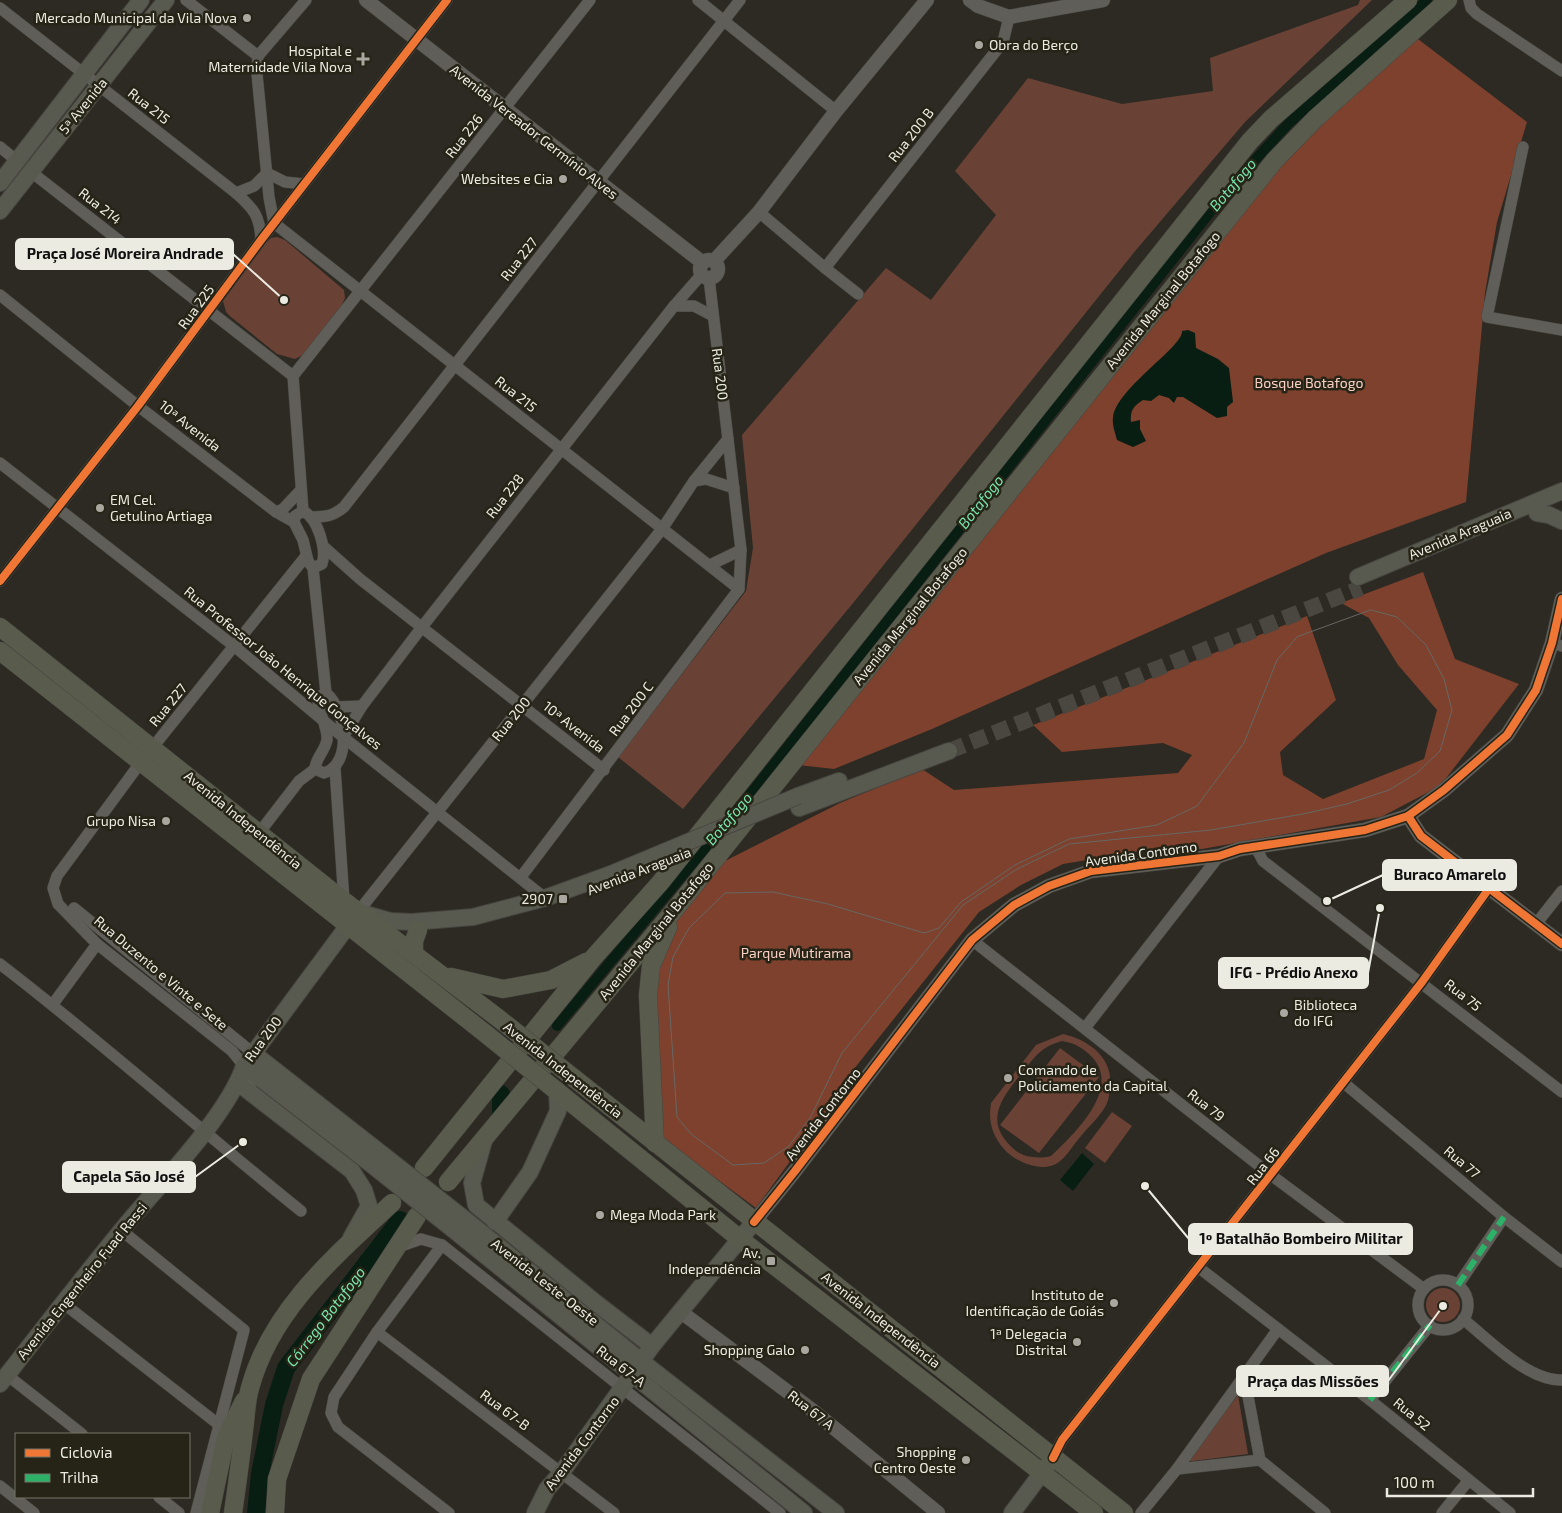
<svg xmlns="http://www.w3.org/2000/svg" width="1562" height="1513" viewBox="0 0 1562 1513" font-family="'Exo 2',sans-serif">
<rect width="100%" height="100%" fill="#2c2a23"/>
<g fill="#6a4235" fill-rule="evenodd">
<polygon points="1360,0 1372,0 1245,122 1136,250 858,597 683,809 618,757 746,591 753,548 742,435 886,268 931,300 996,215 955,171 1028,78 1122,104 1213,91 1210,58 1358,5"/>
<polygon points="277,237 285,240 344,290 345,298 341,307 303,355 295,359 277,354 231,317 226,312 223,301 265,244 271,238"/>
<path d="M1063,1034C1089,1040 1114,1058 1110,1088C1109,1093 1109,1099 1107,1103C1102,1115 1089,1126 1081,1136C1074,1144 1067,1156 1059,1162C1043,1174 1015,1162 1004,1149C992,1135 988,1121 991,1103L1036,1045ZM1062,1041C1075,1043 1083,1048 1092,1057C1122,1089 1074,1134 1051,1156C1040,1159 1024,1158 1015,1150C983,1123 1000,1100 1021,1074C1035,1057 1040,1047 1062,1041Z"/>
<polygon points="1060,1048 1099,1077 1039,1153 1000,1125"/>
<polygon points="1112,1112 1132,1126 1105,1163 1085,1148"/>
<circle cx="1443" cy="1305" r="17"/>
<polygon points="1238,1395 1248,1454 1185,1462"/>
</g>
<g fill="#7d412d">
<polygon points="1414,36 1527,122 1497,222 1485,293 1466,502 1326,553 932,729 834,769 789,764 961,540 1308,134"/>
<polygon points="1423,572 1455,659 1519,684 1440,786 1381,817 1202,849 1153,849 1063,864 1021,885 979,912 834,1094 837,1097 756,1208 657,1135 651,966 676,908 723,862 840,803 922,769 954,790 1178,773 1192,755 1163,743 1062,752 1033,725 1307,616 1336,700 1280,752 1283,775 1323,799 1424,759 1437,710 1398,665 1369,618 1341,603"/>
</g>
<g fill="#081e13">
<path d="M1188,330L1195,333L1196,348L1218,359L1229,368L1233,402L1227,407V416L1217,418L1183,397H1177L1174,403L1169,398L1159,395L1151,401L1143,400C1133,406 1130,411 1131,422L1140,420V429L1146,441L1133,447L1117,440C1115,432 1112,425 1113,417C1117,388 1184,346 1182,331Z"/>
<polygon points="1082,1153 1094,1164 1073,1191 1060,1180"/>
</g>
<g fill="none" stroke-linecap="round" stroke-linejoin="round">
<polyline stroke="#081e13" stroke-width="10" points="557,1026 751,793 1231,186 1288,124 1427,0"/>
<g stroke="#081e13" stroke-width="18">
<polyline points="501,1119 501,1094"/>
<polyline points="256,1513 260,1474 274,1405 286,1368 400,1220"/>
</g>
<polyline stroke="#494740" stroke-width="16" stroke-dasharray="16 8" stroke-linecap="butt" points="949,751 1361,588"/>
<g stroke="#474640" stroke-width="12">
<g id="minor">
<polyline points="186,0 258,56"/>
<polyline points="698,0 836,111"/>
<polyline points="1469,0 1471,8 1477,14 1562,71"/>
<path d="M0,8L236,193C254,209 260,216 261,240"/>
<polyline points="258,56 257,74 269,197 274,223"/>
<polyline points="258,56 306,0"/>
<polyline points="0,147 17,161"/>
<polyline points="1523,147 1487,317 1562,330"/>
<polyline points="30,171 293,376"/>
<polyline points="236,193 254,186 267,173 285,182 304,184"/>
<polyline points="759,212 825,268 1003,42 1009,17"/>
<polyline points="274,223 739,589"/>
<polyline points="825,268 858,294"/>
<polyline points="0,295 138,406 276,512 294,522"/>
<polyline points="674,306 694,306 713,316"/>
<polyline points="293,376 590,0"/>
<polyline points="293,376 303,511"/>
<polyline points="0,463 234,646 343,737 545,898"/>
<polyline points="694,481 706,479 734,488"/>
<polyline points="276,512 283,509 301,490"/>
<path d="M311,517C326,517 333,516 344,507L740,0"/>
<polyline points="323,546 360,579 604,770"/>
<polyline points="710,565 741,550"/>
<path d="M313,568L322,564C327,550 318,518 303,511L295,516L294,522L303,540L308,561L313,568L326,693C346,709 353,765 324,773L315,769"/>
<polyline points="0,581 138,406 261,240 447,0"/>
<polyline points="1552,643 1562,646"/>
<polyline points="336,707 362,706"/>
<polyline points="343,737 362,706 422,627 674,306 702,274"/>
<polyline points="335,768 344,901"/>
<path d="M315,769C315,759 325,751 327,740C328,727 319,714 318,701L322,695L326,693"/>
<polyline points="259,833 299,781 315,769"/>
<polyline points="1255,846 1263,861 1562,1092"/>
<polyline points="521,877 739,589 741,550 709,278"/>
<polyline points="74,908 253,1053"/>
<polyline points="358,912 662,529 694,481 728,439"/>
<polyline points="1536,924 1562,891"/>
<polyline points="972,940 1271,1175 1424,1289"/>
<path d="M0,964C103,1043 200,1130 301,1211"/>
<polyline points="53,1004 97,944"/>
<polyline points="1085,1028 1219,856"/>
<polyline points="1344,1083 1504,1217 1562,1262"/>
<polyline points="252,1093 244,1066 232,1051 97,944 58,904 53,888 57,876 141,762 306,556"/>
<polyline points="121,1230 244,1330 196,1513"/>
<polyline points="442,1245 377,1332 334,1397 331,1413 338,1427 449,1513"/>
<polyline points="398,1247 421,1239 442,1245 780,1513"/>
<polyline points="1198,1267 1370,1400 1510,1513"/>
<circle cx="1443" cy="1305" r="25"/>
<polyline points="1458,1285 1504,1217"/>
<polyline points="63,1303 218,1424"/>
<path d="M1463,1319C1489,1340 1528,1381 1562,1380"/>
<polyline points="377,1332 614,1513"/>
<polyline points="7,1375 82,1434"/>
<polyline points="1244,1375 1260,1460 1325,1513"/>
<polyline points="1370,1400 1430,1325"/>
<polyline points="1053,1458 1062,1440 1422,982 1490,887"/>
<polyline points="1177,1469 1260,1460"/>
<polyline points="0,1486 34,1513"/>
<polyline points="159,1497 179,1513"/>
<polyline points="1141,1513 1177,1469 1278,1329"/>
<polyline points="1442,1513 1469,1480"/>
</g>
</g>
<g stroke="#474640" stroke-width="15">
<g id="tertiary">
<polyline points="366,0 703,263"/>
<polyline points="970,0 978,6 1009,17 1103,0"/>
<circle cx="709" cy="269" r="9"/>
<polyline points="714,261 759,212 836,111 927,0"/>
<polyline points="1408,816 1421,836 1562,944"/>
<polyline points="754,1222 795,1171 972,940 1014,905 1049,886 1091,871 1219,856 1240,849 1365,830 1408,816 1444,790 1507,735 1536,690 1552,643 1562,599"/>
<polyline points="681,1312 812,1410 938,1513"/>
</g>
</g>
<g stroke="#474640" stroke-width="18">
<g id="secondary">
<polyline points="0,183 141,0"/>
<polyline points="0,211 166,0"/>
<polyline points="1537,513 1549,515 1562,521"/>
<polyline points="1358,577 1562,491"/>
<polyline points="798,796 839,781"/>
<polyline points="799,808 949,751"/>
<polyline points="253,1053 382,1154"/>
<polyline points="244,1066 372,1165"/>
<polyline points="238,1083 352,1171 364,1190 369,1206 351,1238"/>
<polyline points="485,1137 472,1183 476,1205 596,1303 652,1346"/>
<polyline points="462,1217 641,1361 836,1513"/>
<polyline points="495,1222 530,1172 558,1111 557,1090"/>
<polyline points="455,1231 804,1513"/>
<path d="M0,1384C43,1329 85,1274 130,1220C164,1180 228,1114 244,1066L358,912L390,921L412,922L473,917L545,898L611,874"/>
<polyline points="535,1513 547,1489 562,1472 652,1346 754,1222"/>
<polyline points="1012,1513 1053,1458"/>
</g>
</g>
<g stroke="#474640" stroke-width="19">
<g id="primary">
<polyline points="0,627 344,901 498,1018"/>
<polyline points="0,651 486,1034"/>
<polyline points="414,953 414,941 418,930"/>
<polyline points="451,977 503,989 551,980 586,962"/>
<polyline points="575,1079 1124,1513"/>
<polyline points="553,1088 740,1239 1094,1513"/>
<polyline points="655,1143 648,995 651,966 668,927"/>
<polyline points="424,1168 593,958 660,883 1250,141 1271,119 1408,0"/>
<polyline points="448,1182 676,908 1275,160 1316,118 1448,0"/>
<polyline points="210,1513 226,1437 244,1401"/>
<path d="M233,1513C237,1485 241,1457 244,1430C246,1416 246,1401 250,1388C271,1310 335,1256 392,1203"/>
<polyline points="275,1513 277,1479 311,1379 417,1216"/>
</g>
</g>
<use href="#minor" stroke="#5f5e59" stroke-width="11"/>
<use href="#tertiary" stroke="#5f5e59" stroke-width="14"/>
<use href="#secondary" stroke="#595a4f" stroke-width="16"/>
<use href="#primary" stroke="#595c4d" stroke-width="18"/>
<polygon stroke="#686763" stroke-width="1" points="1371,610 1397,617 1426,645 1444,679 1452,710 1440,751 1417,773 1389,790 1347,804 1303,814 1211,830 1069,844 1017,869 963,905 842,1053 810,1118 789,1146 764,1163 733,1165 691,1134 677,1117 668,985 673,957 689,928 725,893 773,892 828,904 924,933 939,928 961,902 1015,865 1069,839 1157,825 1197,806 1244,743 1277,660 1297,637"/>
<g stroke="#474640" stroke-width="18" stroke-linecap="butt">
<g id="secondary-bridge">
<polyline points="611,874 798,796"/>
<polyline points="382,1154 462,1217"/>
<polyline points="372,1165 455,1231"/>
</g>
</g>
<g stroke="#474640" stroke-width="19" stroke-linecap="butt">
<g id="primary-bridge">
<polyline points="498,1018 575,1079"/>
<polyline points="486,1034 553,1088"/>
</g>
</g>
<use href="#secondary-bridge" stroke="#595a4f" stroke-width="16"/>
<use href="#primary-bridge" stroke="#595c4d" stroke-width="18"/>
<g stroke="#2db169" stroke-width="6" stroke-dasharray="12 6" stroke-linecap="butt">
<polyline points="1458,1285 1504,1217"/>
<polyline points="1370,1400 1430,1325"/>
</g>
<g stroke="#262416" stroke-width="11">
<g id="cycleway">
<polyline points="0,581 138,406 261,240 447,0"/>
<polyline points="1408,816 1421,836 1562,944"/>
<polyline points="754,1222 795,1171 972,940 1014,905 1049,886 1091,871 1219,856 1240,849 1365,830 1408,816 1444,790 1507,735 1536,690 1552,643 1562,599"/>
<polyline points="1053,1458 1062,1440 1422,982 1490,887"/>
</g>
</g>
<use href="#cycleway" stroke="#f07635" stroke-width="8"/>
</g>
<g fill="#a9a79f" stroke="#262416" stroke-width="2">
<circle cx="247" cy="18" r="5"/>
<circle cx="979" cy="45" r="5"/>
<path d="M360.5 51.5h5v5h5v5h-5v5h-5v-5h-5v-5h5z"/>
<circle cx="563" cy="179" r="5"/>
<circle cx="100" cy="508" r="5"/>
<circle cx="166" cy="821" r="5"/>
<rect x="558" y="894" width="10" height="10" rx="2.5"/>
<circle cx="1284" cy="1013" r="5"/>
<circle cx="1008" cy="1078" r="5"/>
<circle cx="600" cy="1215" r="5"/>
<rect x="766" y="1256" width="10" height="10" rx="2.5"/>
<circle cx="1114" cy="1303" r="5"/>
<circle cx="1077" cy="1342" r="5"/>
<circle cx="805" cy="1350" r="5"/>
<circle cx="966" cy="1460" r="5"/>
</g>
<g text-anchor="middle" stroke-width="5" stroke-linejoin="round" paint-order="stroke">
<g font-size="14" fill="#ecebe2" stroke="#262416" text-anchor="end">
<text x="237" y="23">Mercado Municipal da Vila Nova</text>
<text x="989" y="50" text-anchor="start">Obra do Berço</text>
<text x="352" y="56">Hospital e<tspan x="352" dy="16">Maternidade Vila Nova</tspan></text>
<text x="553" y="184">Websites e Cia</text>
<text x="110" y="505" text-anchor="start">EM Cel.<tspan x="110" dy="16">Getulino Artiaga</tspan></text>
<text x="156" y="826">Grupo Nisa</text>
<text x="553" y="904">2907</text>
<text x="1294" y="1010" text-anchor="start">Biblioteca<tspan x="1294" dy="16">do IFG</tspan></text>
<text x="1018" y="1075" text-anchor="start">Comando de<tspan x="1018" dy="16">Policiamento da Capital</tspan></text>
<text x="610" y="1220" text-anchor="start">Mega Moda Park</text>
<text x="761" y="1258">Av.<tspan x="761" dy="16">Independência</tspan></text>
<text x="1104" y="1300">Instituto de<tspan x="1104" dy="16">Identificação de Goiás</tspan></text>
<text x="1067" y="1339">1ª Delegacia<tspan x="1067" dy="16">Distrital</tspan></text>
<text x="795" y="1355">Shopping Galo</text>
<text x="956" y="1457">Shopping<tspan x="956" dy="16">Centro Oeste</tspan></text>
</g>
<g font-size="14" fill="#ecebe2" stroke="#262416">
<text transform="translate(83 106) rotate(-51)" y="5">5ª Avenida</text>
<text transform="translate(149 106) rotate(38)" y="5">Rua 215</text>
<text transform="translate(534 132) rotate(38)" y="5">Avenida Vereador Germínio Alves</text>
<text transform="translate(911 135) rotate(-52)" y="5">Rua 200 B</text>
<text transform="translate(464 136) rotate(-52)" y="5">Rua 226</text>
<text transform="translate(100 206) rotate(38)" y="5">Rua 214</text>
<text transform="translate(519 259) rotate(-52)" y="5">Rua 227</text>
<text transform="translate(1163 300) rotate(-51)" y="5">Avenida Marginal Botafogo</text>
<text transform="translate(196 307) rotate(-54)" y="5">Rua 225</text>
<text transform="translate(720 374) rotate(83)" y="5">Rua 200</text>
<text transform="translate(516 394) rotate(38)" y="5">Rua 215</text>
<text transform="translate(190 426) rotate(38)" y="5">10ª Avenida</text>
<text transform="translate(505 496) rotate(-52)" y="5">Rua 228</text>
<text transform="translate(1460 534) rotate(-23)" y="5">Avenida Araguaia</text>
<text transform="translate(910 616) rotate(-51)" y="5">Avenida Marginal Botafogo</text>
<text transform="translate(283 668) rotate(39)" y="5">Rua Professor João Henrique Gonçalves</text>
<text transform="translate(168 705) rotate(-51)" y="5">Rua 227</text>
<text transform="translate(631 709) rotate(-53)" y="5">Rua 200 C</text>
<text transform="translate(511 719) rotate(-51)" y="5">Rua 200</text>
<text transform="translate(574 727) rotate(38)" y="5">10ª Avenida</text>
<text transform="translate(243 820) rotate(39)" y="5">Avenida Independência</text>
<text transform="translate(1141 854) rotate(-8)" y="5">Avenida Contorno</text>
<text transform="translate(639 871) rotate(-21)" y="5">Avenida Araguaia</text>
<text transform="translate(656 931) rotate(-51)" y="5">Avenida Marginal Botafogo</text>
<text transform="translate(161 973) rotate(40)" y="5">Rua Duzento e Vinte e Sete</text>
<text transform="translate(1463 995) rotate(38)" y="5">Rua 75</text>
<text transform="translate(263 1039) rotate(-54)" y="5">Rua 200</text>
<text transform="translate(563 1070) rotate(38)" y="5">Avenida Independência</text>
<text transform="translate(1206 1105) rotate(38)" y="5">Rua 79</text>
<text transform="translate(823 1114) rotate(-52)" y="5">Avenida Contorno</text>
<text transform="translate(1462 1162) rotate(40)" y="5">Rua 77</text>
<text transform="translate(1263 1166) rotate(-52)" y="5">Rua 66</text>
<text transform="translate(82 1281) rotate(-51)" y="5">Avenida Engenheiro Fuad Rassi</text>
<text transform="translate(545 1282) rotate(38)" y="5">Avenida Leste-Oeste</text>
<text transform="translate(881 1320) rotate(38)" y="5">Avenida Independência</text>
<text transform="translate(621 1366) rotate(38)" y="5">Rua 67-A</text>
<text transform="translate(505 1410) rotate(37)" y="5">Rua 67-B</text>
<text transform="translate(811 1410) rotate(38)" y="5">Rua 67 A</text>
<text transform="translate(1412 1414) rotate(39)" y="5">Rua 52</text>
<text transform="translate(582 1443) rotate(-53)" y="5">Avenida Contorno</text>
</g>
<g font-size="14" fill="#facfc1" stroke="#262416">
<text x="1309" y="388">Bosque Botafogo</text>
<text x="796" y="958">Parque Mutirama</text>
</g>
<g font-size="15" font-style="italic" fill="#78e5ac" stroke="#262416">
<text transform="translate(1233 185) rotate(-50)" y="5">Botafogo</text>
<text transform="translate(981 502) rotate(-52)" y="5">Botafogo</text>
<text transform="translate(729 819) rotate(-50)" y="5">Botafogo</text>
<text transform="translate(326 1317) rotate(-53)" y="5">Córrego Botafogo</text>
</g>
</g>
<path fill="none" stroke="#ecebe2" stroke-width="2" d="M284 300L233 254M1327 901L1383 875M1380 908L1368 973M243 1142L195 1177M1145 1186L1189 1239M1443 1306L1388 1381"/>
<g fill="#ecebe2" stroke="#262416" stroke-width="2">
<circle cx="284" cy="300" r="5"/>
<circle cx="1327" cy="901" r="5"/>
<circle cx="1380" cy="908" r="5"/>
<circle cx="243" cy="1142" r="5"/>
<circle cx="1145" cy="1186" r="5"/>
<circle cx="1443" cy="1306" r="5"/>
</g>
<g fill="#ecebe2" stroke="#ecebe2" stroke-width="2">
<rect x="16" y="239" width="217" height="30" rx="5"/>
<rect x="1383" y="860" width="133" height="30" rx="5"/>
<rect x="1219" y="958" width="149" height="30" rx="5"/>
<rect x="63" y="1162" width="132" height="30" rx="5"/>
<rect x="1189" y="1224" width="223" height="30" rx="5"/>
<rect x="1237" y="1366" width="151" height="30" rx="5"/>
</g>
<g font-size="15" text-anchor="middle" font-weight="bold" fill="#111">
<text x="125" y="259">Praça José Moreira Andrade</text>
<text x="1450" y="880">Buraco Amarelo</text>
<text x="1294" y="978">IFG - Prédio Anexo</text>
<text x="129" y="1182">Capela São José</text>
<text x="1301" y="1244">1º Batalhão Bombeiro Militar</text>
<text x="1313" y="1387">Praça das Missões</text>
</g>
<rect x="15" y="1433" width="175" height="65" fill="#262416" stroke="#757468"/>
<rect x="25" y="1449" width="25" height="8" fill="#f07635" stroke="#757468"/>
<text x="60" y="1458" font-size="15" fill="#ecebe2">Ciclovia</text>
<rect x="25" y="1474" width="25" height="8" fill="#2db169" stroke="#757468"/>
<text x="60" y="1483" font-size="15" fill="#ecebe2">Trilha</text>
<path d="M1387 1488v8h146v-8" fill="none" stroke="#ecebe2" stroke-width="2.5"/>
<text x="1394" y="1488" font-size="15" fill="#ecebe2" stroke="#262416" stroke-width="4" paint-order="stroke">100 m</text>
</svg>
